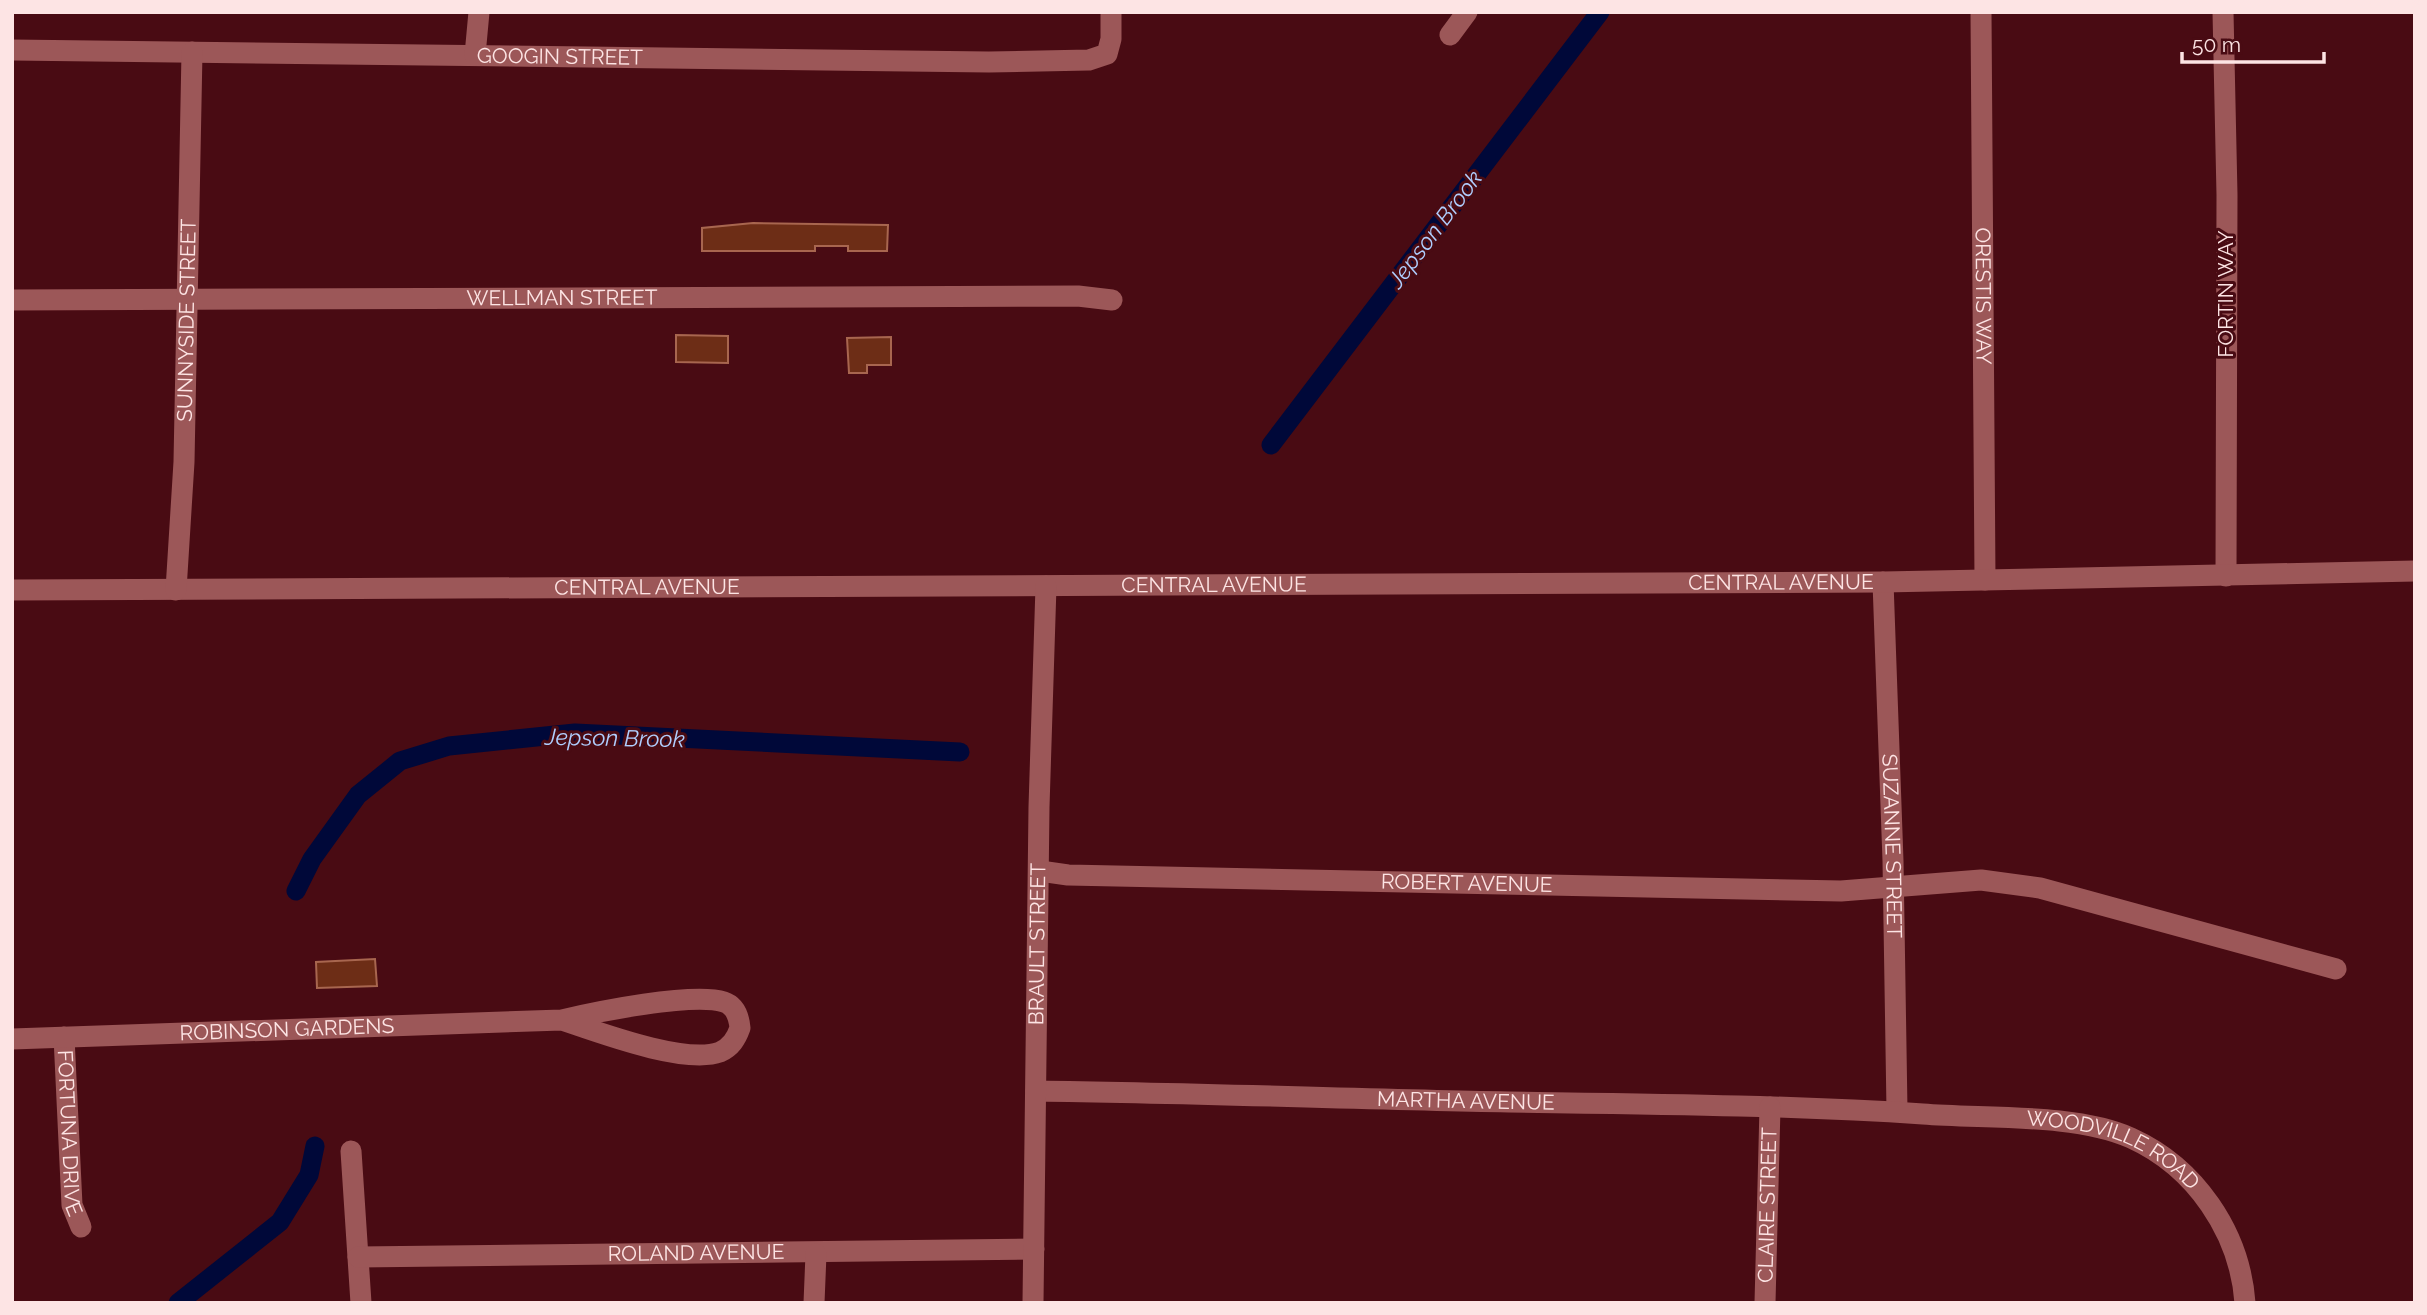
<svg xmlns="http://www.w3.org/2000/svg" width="2427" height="1315" viewBox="0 0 2427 1315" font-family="Raleway,sans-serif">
<rect width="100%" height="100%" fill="#490b13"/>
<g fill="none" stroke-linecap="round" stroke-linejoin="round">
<g stroke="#000839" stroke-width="19">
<polyline points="1271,445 1600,12"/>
<polyline points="296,891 312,859 358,795 400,761 449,746 575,733 960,752"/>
<polyline points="178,1303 280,1222 309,1175 315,1146"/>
</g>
</g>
<g fill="#6d2d16" stroke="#a8664f" stroke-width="2">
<polygon points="753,223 888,225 887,251 848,251 848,246 815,246 815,251 702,251 702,228"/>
<polygon points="676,335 728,336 728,363 676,362"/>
<polygon points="891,337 891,365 867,365 867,373 849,373 847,338"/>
<polygon points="375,959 377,986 317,988 316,962"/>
</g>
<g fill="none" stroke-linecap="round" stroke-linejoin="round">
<g stroke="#9c5758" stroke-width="21">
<path id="s1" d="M1981,12L1985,580"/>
<polyline points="2223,12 2227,195 2226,576"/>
<polyline points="1450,35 1467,12"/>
<path id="s2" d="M12,50L989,62L1089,60L1107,54L1111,39V12"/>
<polyline points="475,55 479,12"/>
<path id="s3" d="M12,300L1078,296L1112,300"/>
<path id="s4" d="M1883,582L1893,861L1897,1110"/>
<path id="s5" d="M12,590L1883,582L2415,571"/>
<path id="s6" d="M176,590L184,462L192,52"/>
<path id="s7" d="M1040,871L1068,875L1841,891L1981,880L2040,888L2336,969"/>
<path id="s8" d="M64,1037L72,1205L81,1227"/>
<path id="s9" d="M12,1039L562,1020C596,1012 693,992 724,1002C736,1006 739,1017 740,1028C736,1039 731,1047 720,1052C685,1065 598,1032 562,1020"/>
<path id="s10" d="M1036,1091C1194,1093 1351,1099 1509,1102C1647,1104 1785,1105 1923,1114C1984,1119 2076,1113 2131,1138C2195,1167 2240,1232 2245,1303"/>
<polyline points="351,1151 361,1303"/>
<path id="s11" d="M358,1257L1034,1249"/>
<polyline points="814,1303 816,1254"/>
<path id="s12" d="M1033,1303L1039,807L1046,586"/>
<path id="s13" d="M1765,1303L1770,1107"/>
</g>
</g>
<g text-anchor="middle" stroke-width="6" stroke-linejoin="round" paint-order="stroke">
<g font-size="21" fill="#fde4e4" stroke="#490b13">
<text dy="7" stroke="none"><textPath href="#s2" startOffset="548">GOOGIN STREET</textPath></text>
<text transform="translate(2226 294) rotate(-90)" y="7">FORTIN WAY</text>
<text dy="7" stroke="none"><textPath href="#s1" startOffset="284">ORESTIS WAY</textPath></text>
<text dy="7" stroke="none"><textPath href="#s3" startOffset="550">WELLMAN STREET</textPath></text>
<text dy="7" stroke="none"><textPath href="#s6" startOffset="270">SUNNYSIDE STREET</textPath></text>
<text dy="7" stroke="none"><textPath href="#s5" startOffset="1769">CENTRAL AVENUE</textPath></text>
<text dy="7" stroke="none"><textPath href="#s5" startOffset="1202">CENTRAL AVENUE</textPath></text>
<text dy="7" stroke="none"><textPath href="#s5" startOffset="635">CENTRAL AVENUE</textPath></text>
<text dy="7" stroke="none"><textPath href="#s4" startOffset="264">SUZANNE STREET</textPath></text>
<text dy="7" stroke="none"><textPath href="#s7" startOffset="427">ROBERT AVENUE</textPath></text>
<text dy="7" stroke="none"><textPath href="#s12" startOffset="359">BRAULT STREET</textPath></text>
<text dy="7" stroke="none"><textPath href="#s9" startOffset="275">ROBINSON GARDENS</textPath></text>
<text dy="7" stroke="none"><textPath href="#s10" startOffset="430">MARTHA AVENUE</textPath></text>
<text dy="7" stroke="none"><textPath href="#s8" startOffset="96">FORTUNA DRIVE</textPath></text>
<text dy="7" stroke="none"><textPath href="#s10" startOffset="1085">WOODVILLE ROAD</textPath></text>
<text dy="7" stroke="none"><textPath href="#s13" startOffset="98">CLAIRE STREET</textPath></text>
<text dy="7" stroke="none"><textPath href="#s11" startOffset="338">ROLAND AVENUE</textPath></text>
</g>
<g font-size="23" font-style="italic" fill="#afcefe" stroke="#490b13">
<text transform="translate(1435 229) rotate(-53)" y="8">Jepson Brook</text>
<text transform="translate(615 738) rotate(1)" y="8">Jepson Brook</text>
</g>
</g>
<rect width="2427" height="1315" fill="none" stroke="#fde4e4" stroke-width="28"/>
<path d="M2182 52v10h142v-10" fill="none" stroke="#fde4e4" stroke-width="3.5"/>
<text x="2192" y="52" font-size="21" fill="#fde4e4" stroke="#490b13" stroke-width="5" paint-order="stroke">50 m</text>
</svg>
